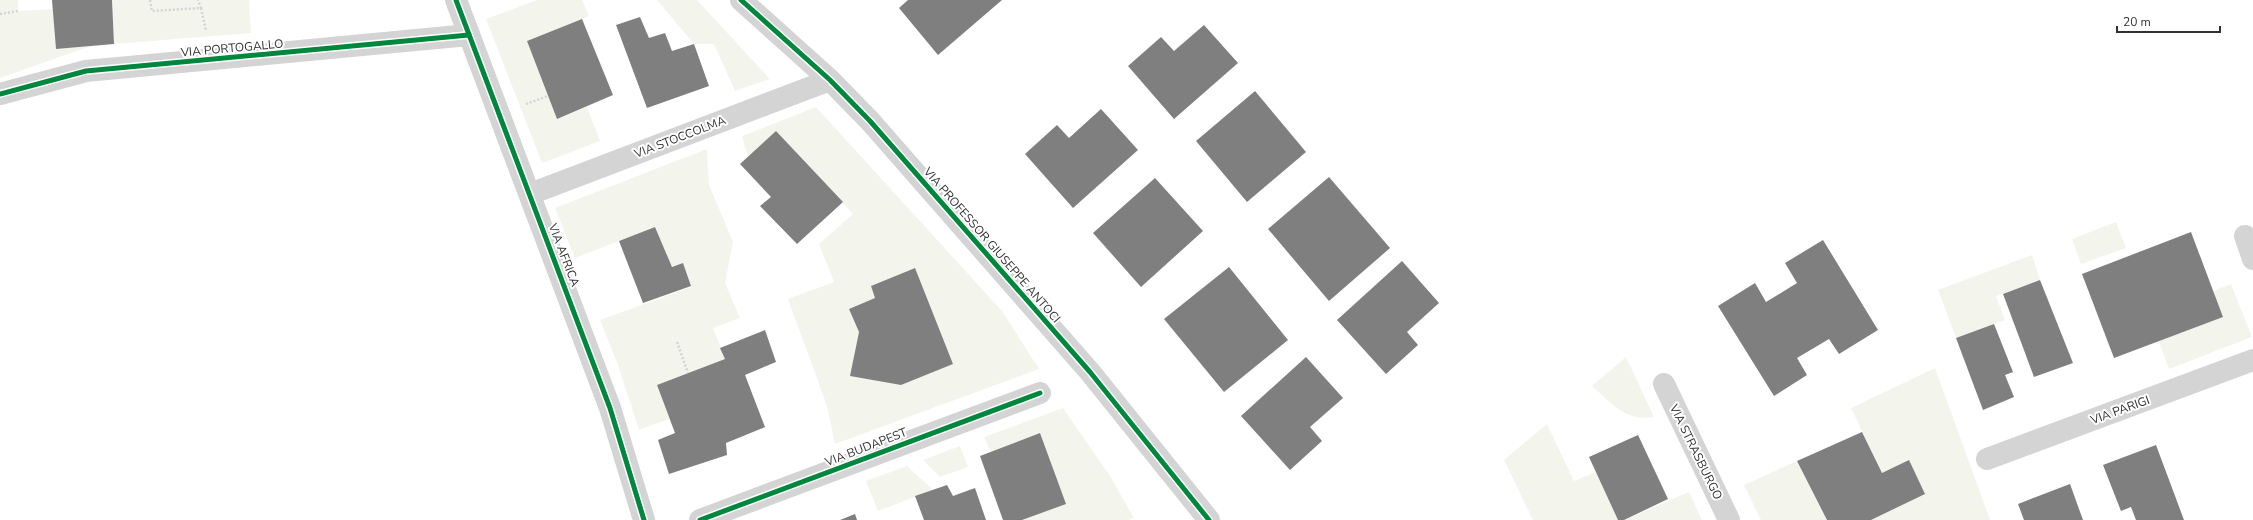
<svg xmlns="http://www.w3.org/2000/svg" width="2253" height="520" viewBox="0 0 2253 520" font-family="'Nunito Sans',sans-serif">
<rect width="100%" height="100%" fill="#fff"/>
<g fill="#f3f5ed" fill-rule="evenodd">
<polygon points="0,0 18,0 18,11 53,9 56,49 91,46 0,78"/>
<polygon points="112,0 249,0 251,33 114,44"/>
<polygon points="537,0 582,0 589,16 527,41 557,119 587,107 600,141 542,163 486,19"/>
<polygon points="657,0 697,0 770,79 735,91 714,44 694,44"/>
<path d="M816,107L1002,311L1039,369L835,444L827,406L788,299L834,282L819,244L853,214L776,131L748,157L742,136ZM914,268L953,364L901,385L850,376L859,332L849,309L875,298L871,286Z"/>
<polygon points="707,149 709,185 733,242 725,283 740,318 713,328 725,359 657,385 669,419 639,430 618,365 600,320 691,287 683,263 672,267 655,227 575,258 555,208"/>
<polygon points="2116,222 2126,248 2081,264 2072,239"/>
<polygon points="2032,255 2040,280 1996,296 2005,320 1956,338 1938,290"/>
<polygon points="2231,284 2252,337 2169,369 2159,341 2223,317 2213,291"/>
<path d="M1626,357L1654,417C1625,422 1613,404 1592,386Z"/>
<polygon points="1935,368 1990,520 1871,520 1925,494 1909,461 1882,473 1851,408"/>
<polygon points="1063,408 1110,476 1134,518 1128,520 1022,520 1065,503 1040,433 991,452 984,437"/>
<polygon points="1547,424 1574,481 1596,472 1618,520 1533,520 1504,460"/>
<polygon points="960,446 968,467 940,477 923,460"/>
<polygon points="1797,461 1827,520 1761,520 1744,485"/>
<polygon points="907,466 933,490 878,511 866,481"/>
<polygon points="1689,492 1702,520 1624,520"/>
</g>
<g fill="#7f7f7f">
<polygon points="52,0 112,0 114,44 56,49"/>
<polygon points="908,0 1002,0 938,55 899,8"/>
<polygon points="640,17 649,38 665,33 672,51 694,44 709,86 647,108 616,25"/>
<polygon points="582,19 613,95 557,119 527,41"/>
<polygon points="1204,25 1238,63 1174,119 1128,66 1161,37 1174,51"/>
<polygon points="1255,91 1306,152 1247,202 1196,141"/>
<polygon points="1101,109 1138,150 1073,208 1025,154 1057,125 1069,138"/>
<polygon points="776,131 843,202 797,244 760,206 771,197 740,164"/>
<polygon points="1329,177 1390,248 1329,301 1268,229"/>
<polygon points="1155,178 1203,231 1141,287 1093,233"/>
<polygon points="655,227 672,267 683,263 691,286 643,303 619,241"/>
<polygon points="2191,232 2223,317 2114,358 2082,274"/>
<polygon points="1823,240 1878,330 1839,354 1829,339 1797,358 1807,375 1774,396 1718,306 1755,283 1766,302 1797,283 1785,263"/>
<polygon points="1402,261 1439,303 1407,332 1418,345 1386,374 1337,320"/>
<polygon points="1229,267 1288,340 1224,392 1164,319"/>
<polygon points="915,268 953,364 901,385 850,376 859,332 849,309 875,298 871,286"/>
<polygon points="2040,280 2073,363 2034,377 2003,294"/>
<polygon points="1994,324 2013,372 2005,375 2014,397 1983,410 1956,338"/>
<polygon points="765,330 776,362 745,375 765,427 726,443 727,455 669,474 658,440 675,433 657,385 725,359 720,348"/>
<polygon points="1306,357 1343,398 1310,427 1322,441 1290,470 1241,416"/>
<polygon points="1862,432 1882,473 1909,460 1925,494 1871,520 1827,520 1797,461"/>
<polygon points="1040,433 1066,504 1022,520 1003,520 980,456"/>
<polygon points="1638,435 1668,499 1624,520 1618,520 1589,457"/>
<polygon points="2156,445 2184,520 2136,520 2131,507 2121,511 2103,465"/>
<polygon points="2070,484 2083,520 2024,520 2018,504"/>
<polygon points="947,485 953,496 975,488 986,520 924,520 915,496"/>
<polygon points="855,514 857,520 840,520"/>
</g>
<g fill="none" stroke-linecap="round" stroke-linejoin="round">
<g stroke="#d4d4d4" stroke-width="2.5" stroke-dasharray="2 2" stroke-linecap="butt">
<polyline points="150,0 152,11 201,8 198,0"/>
<polyline points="201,8 206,31"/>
<polyline points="0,14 18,11"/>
<polyline points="526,104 548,96"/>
<polyline points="677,342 688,373"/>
</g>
<g stroke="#d4d4d4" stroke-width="22">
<polyline points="456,0 610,408 644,520"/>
<polyline points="741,0 830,80 870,121 1090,372 1209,520"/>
<polyline points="0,94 86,71 469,35"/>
<polyline points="530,194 830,80"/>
<polyline points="2245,236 2253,259"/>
<polyline points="1664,384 1729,520"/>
<polyline points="1987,459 2253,360"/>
<polyline points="700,520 1040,393"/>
</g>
<g stroke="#fff" stroke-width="8">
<g id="cycleway">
<polyline points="456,0 610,408 644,520"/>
<polyline points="741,0 830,80 870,121 1090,372 1209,520"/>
<polyline points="0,94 86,71 469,35"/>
<polyline points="700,520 1040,393"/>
</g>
</g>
<use href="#cycleway" stroke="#00873e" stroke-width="5"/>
</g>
<g text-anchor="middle" stroke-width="4" stroke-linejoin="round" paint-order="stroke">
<g font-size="12" fill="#303030" stroke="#fff">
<text transform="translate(232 48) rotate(-5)" y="4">VIA PORTOGALLO</text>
<text transform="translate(680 137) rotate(-21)" y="4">VIA STOCCOLMA</text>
<text transform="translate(992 245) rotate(49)" y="4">VIA PROFESSOR GIUSEPPE ANTOCI</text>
<text transform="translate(564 255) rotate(69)" y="4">VIA AFRICA</text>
<text transform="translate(2120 410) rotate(-20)" y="4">VIA PARIGI</text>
<text transform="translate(866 447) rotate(-21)" y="4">VIA BUDAPEST</text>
<text transform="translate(1696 452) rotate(64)" y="4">VIA STRASBURGO</text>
</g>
</g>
<path d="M2117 26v6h103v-6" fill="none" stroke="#303030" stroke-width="2"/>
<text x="2123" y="26" font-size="12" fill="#303030" stroke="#ffffff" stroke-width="3" paint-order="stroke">20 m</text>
</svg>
